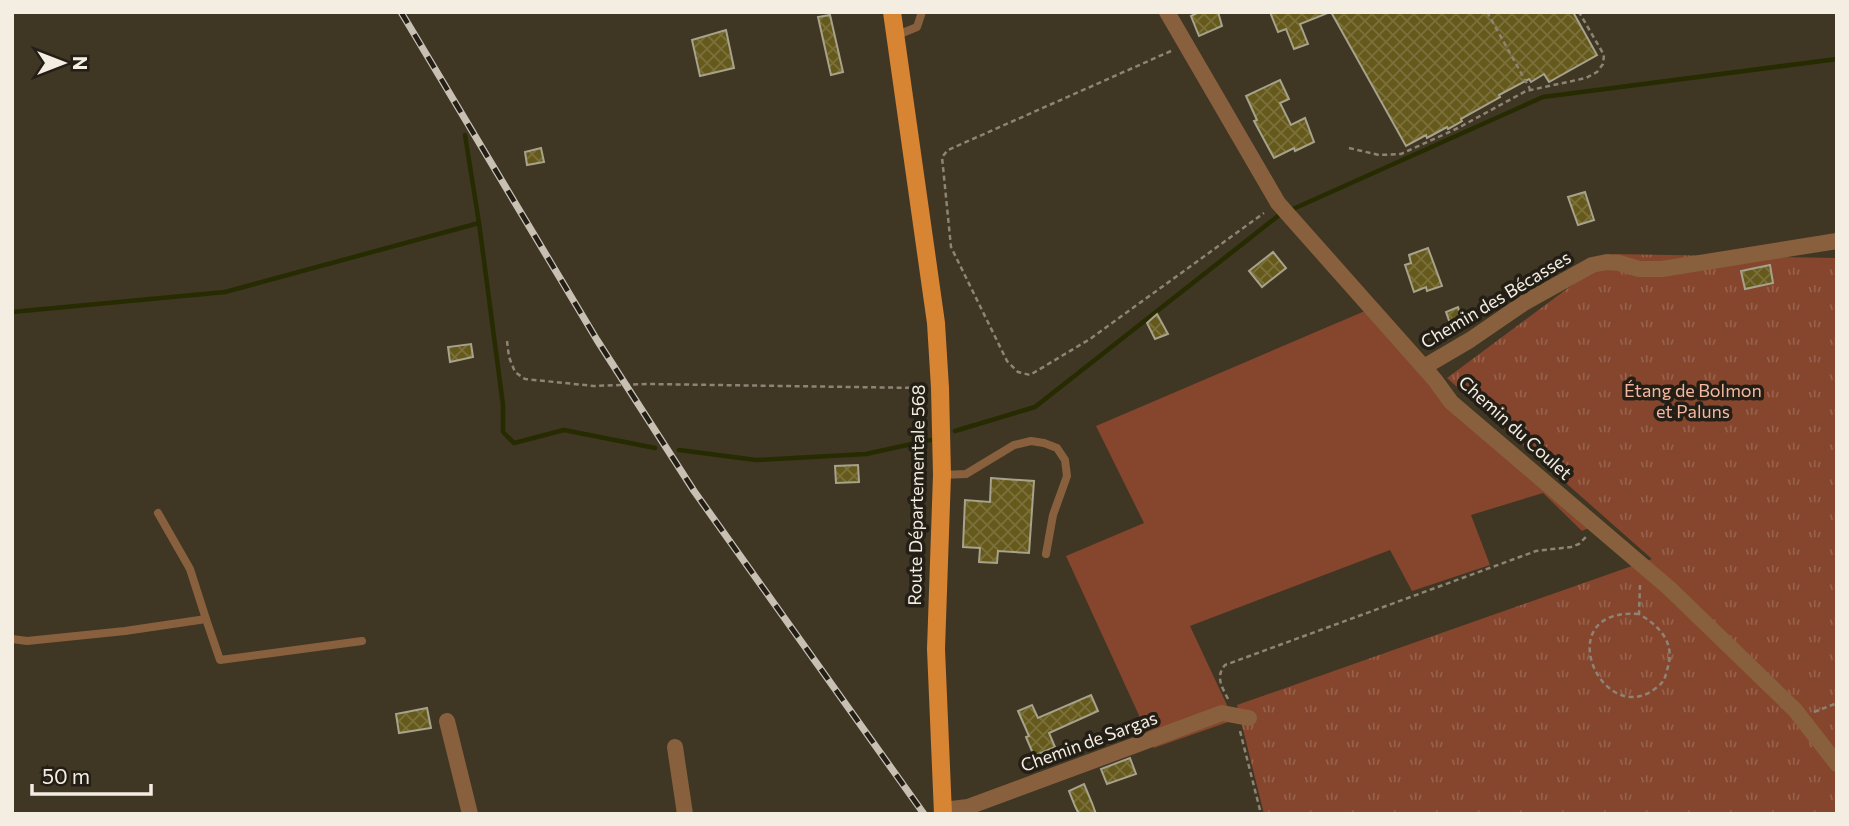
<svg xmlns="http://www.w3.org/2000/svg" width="1849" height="826" viewBox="0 0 1849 826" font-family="Commissioner,sans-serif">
<defs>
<pattern id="park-tufts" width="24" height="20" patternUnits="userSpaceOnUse" patternTransform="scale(1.75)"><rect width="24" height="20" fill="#85462d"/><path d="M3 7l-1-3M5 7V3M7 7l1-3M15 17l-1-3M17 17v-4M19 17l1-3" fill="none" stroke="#97614b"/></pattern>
<pattern id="building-cross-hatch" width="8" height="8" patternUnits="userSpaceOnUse" patternTransform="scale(1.75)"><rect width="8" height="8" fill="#65591b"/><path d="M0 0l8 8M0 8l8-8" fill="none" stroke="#7c713c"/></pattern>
</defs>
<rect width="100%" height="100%" fill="#403624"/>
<polygon fill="#85462d" points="1379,305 1437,370 1454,395 1603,522 1582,531 1543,493 1471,515 1490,565 1412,591 1390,550 1190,626 1234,720 1154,748 1066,556 1144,523 1096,426"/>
<polygon fill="url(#park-tufts)" points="1614,254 1837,258 1837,814 1264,814 1237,705 1652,559 1447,378"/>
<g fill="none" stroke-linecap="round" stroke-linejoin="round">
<g stroke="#262b01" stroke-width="4.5">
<polyline points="465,135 479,223"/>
<polyline points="1293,209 1543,97 1837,59"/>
<polyline points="12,312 225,292 479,223 503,405 503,432 514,443 564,430 655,448"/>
<polyline points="955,431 1035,407 1278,216"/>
<polyline points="679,450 756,460 866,454 930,440"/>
</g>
</g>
<g fill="url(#building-cross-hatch)" stroke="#a6a28b" stroke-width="2">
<polygon points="1199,12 1218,12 1222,26 1199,36 1191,16"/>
<polygon points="1270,12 1327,12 1328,13 1300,24 1308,44 1294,49 1286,29 1278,32"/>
<polygon points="1331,12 1573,12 1597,55 1549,82 1544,74 1531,82 1529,79 1499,95 1500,97 1461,119 1462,121 1448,129 1447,127 1427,138 1426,135 1406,146"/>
<polygon points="830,15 843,72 831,75 818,17"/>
<polygon points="726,30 734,68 700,76 692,40"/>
<polygon points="1280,80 1289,99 1280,103 1291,125 1305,118 1314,142 1295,151 1294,148 1274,158 1254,121 1257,120 1246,96"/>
<polygon points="541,148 544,162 527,165 525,152"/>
<polygon points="1585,192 1594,220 1578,225 1568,197"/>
<polygon points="1428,248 1442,286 1427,291 1426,287 1414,292 1405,265 1411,263 1409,255"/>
<polygon points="1273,252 1286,268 1262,287 1249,271"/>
<polygon points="1770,265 1773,283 1745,289 1741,271"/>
<polygon points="1458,307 1464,325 1452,329 1446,312"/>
<polygon points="1157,314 1168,334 1155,339 1147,323"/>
<polygon points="471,344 473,357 450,362 448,347"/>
<polygon points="858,465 859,482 836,483 835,466"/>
<polygon points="991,478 1034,481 1029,553 998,551 997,563 979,562 980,548 963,547 965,500 990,502"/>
<polygon points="1091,695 1098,711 1049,733 1055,747 1034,756 1026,737 1029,736 1018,711 1032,705 1038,718"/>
<polygon points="427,708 431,728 399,733 396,714"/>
<polygon points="1130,758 1136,774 1107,784 1101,769"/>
<polygon points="1084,784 1092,803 1096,814 1079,814 1075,806 1069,791"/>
</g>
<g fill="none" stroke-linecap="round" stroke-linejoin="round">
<g stroke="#8d8475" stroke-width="2.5" stroke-dasharray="5 3.5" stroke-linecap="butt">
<polyline points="1487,12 1530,89"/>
<polyline points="1171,51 948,150 942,157 951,247 1007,361 1018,372 1030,375 1090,339 1264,213"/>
<polyline points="1349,148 1379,155 1401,154 1458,128 1526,91 1586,78 1597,72 1603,64 1604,55 1579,12"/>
<polyline points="507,341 509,357 515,372 525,379 594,386 648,384 922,388"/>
<path d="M1639,614C1547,607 1602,731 1656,688C1663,683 1665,679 1667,670C1676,644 1661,627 1639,614L1640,585"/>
<path d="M1228,699C1222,687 1215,677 1225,665L1536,551L1571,547L1579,544L1587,536"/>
<polyline points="1814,712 1837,703"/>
<polyline points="1240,731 1261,814"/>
<polyline points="273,813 273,814"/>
</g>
<g stroke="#89603d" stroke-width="8">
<polyline points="895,36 917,27 922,12"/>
<polyline points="942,475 966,474 1014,445 1031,441 1044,443 1057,448 1065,460 1067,476 1053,515 1046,554"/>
<polyline points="158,513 190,569 206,619"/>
<polyline points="12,639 27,641 125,631 206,619 220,660 362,641"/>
</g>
<g stroke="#89603d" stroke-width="16">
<polyline points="1167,12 1278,203 1435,380 1451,402 1669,588 1795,710 1837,764"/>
<polyline points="1424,367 1470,340 1524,303 1592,265 1607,262 1619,263 1639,269 1662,269 1837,241"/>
<polyline points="447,721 470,814"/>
<polyline points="675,747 685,814"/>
<polyline points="943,810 968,807 1222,713 1249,718"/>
</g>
<polyline stroke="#d78433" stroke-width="18" points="892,12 936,323 940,388 942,475 936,649 943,814"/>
<g stroke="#c8c0b3" stroke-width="7">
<polyline id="rail" points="401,12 597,340 694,491 924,814"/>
</g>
<use href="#rail" stroke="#231e16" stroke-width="4.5" stroke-dasharray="13" stroke-linecap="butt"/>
</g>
<g text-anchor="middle" stroke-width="7" stroke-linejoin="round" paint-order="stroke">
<g font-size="18" fill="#f4ede2" stroke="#231e16">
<text transform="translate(1496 300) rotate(-31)" y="6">Chemin des Bécasses</text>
<text transform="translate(1515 428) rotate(42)" y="6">Chemin du Coulet</text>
<text transform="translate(917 495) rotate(-89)" y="6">Route Départementale 568</text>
<text transform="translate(1089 742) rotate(-20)" y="6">Chemin de Sargas</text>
</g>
<g font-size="18" fill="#f5b79f" stroke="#231e16">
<text x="1693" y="397">Étang de Bolmon<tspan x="1693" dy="21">et Paluns</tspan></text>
</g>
</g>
<rect width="1849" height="826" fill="none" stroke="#f4ede2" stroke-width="28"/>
<g transform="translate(63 63) rotate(90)" stroke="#231e16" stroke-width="5" paint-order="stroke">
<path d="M0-5L12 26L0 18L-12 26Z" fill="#f4ede2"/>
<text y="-10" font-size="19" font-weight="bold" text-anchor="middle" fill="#f4ede2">N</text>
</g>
<path d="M32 784v10h119v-10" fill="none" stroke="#f4ede2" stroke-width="3.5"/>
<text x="42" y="784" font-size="21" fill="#f4ede2" stroke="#231e16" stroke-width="5" paint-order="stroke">50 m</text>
</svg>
